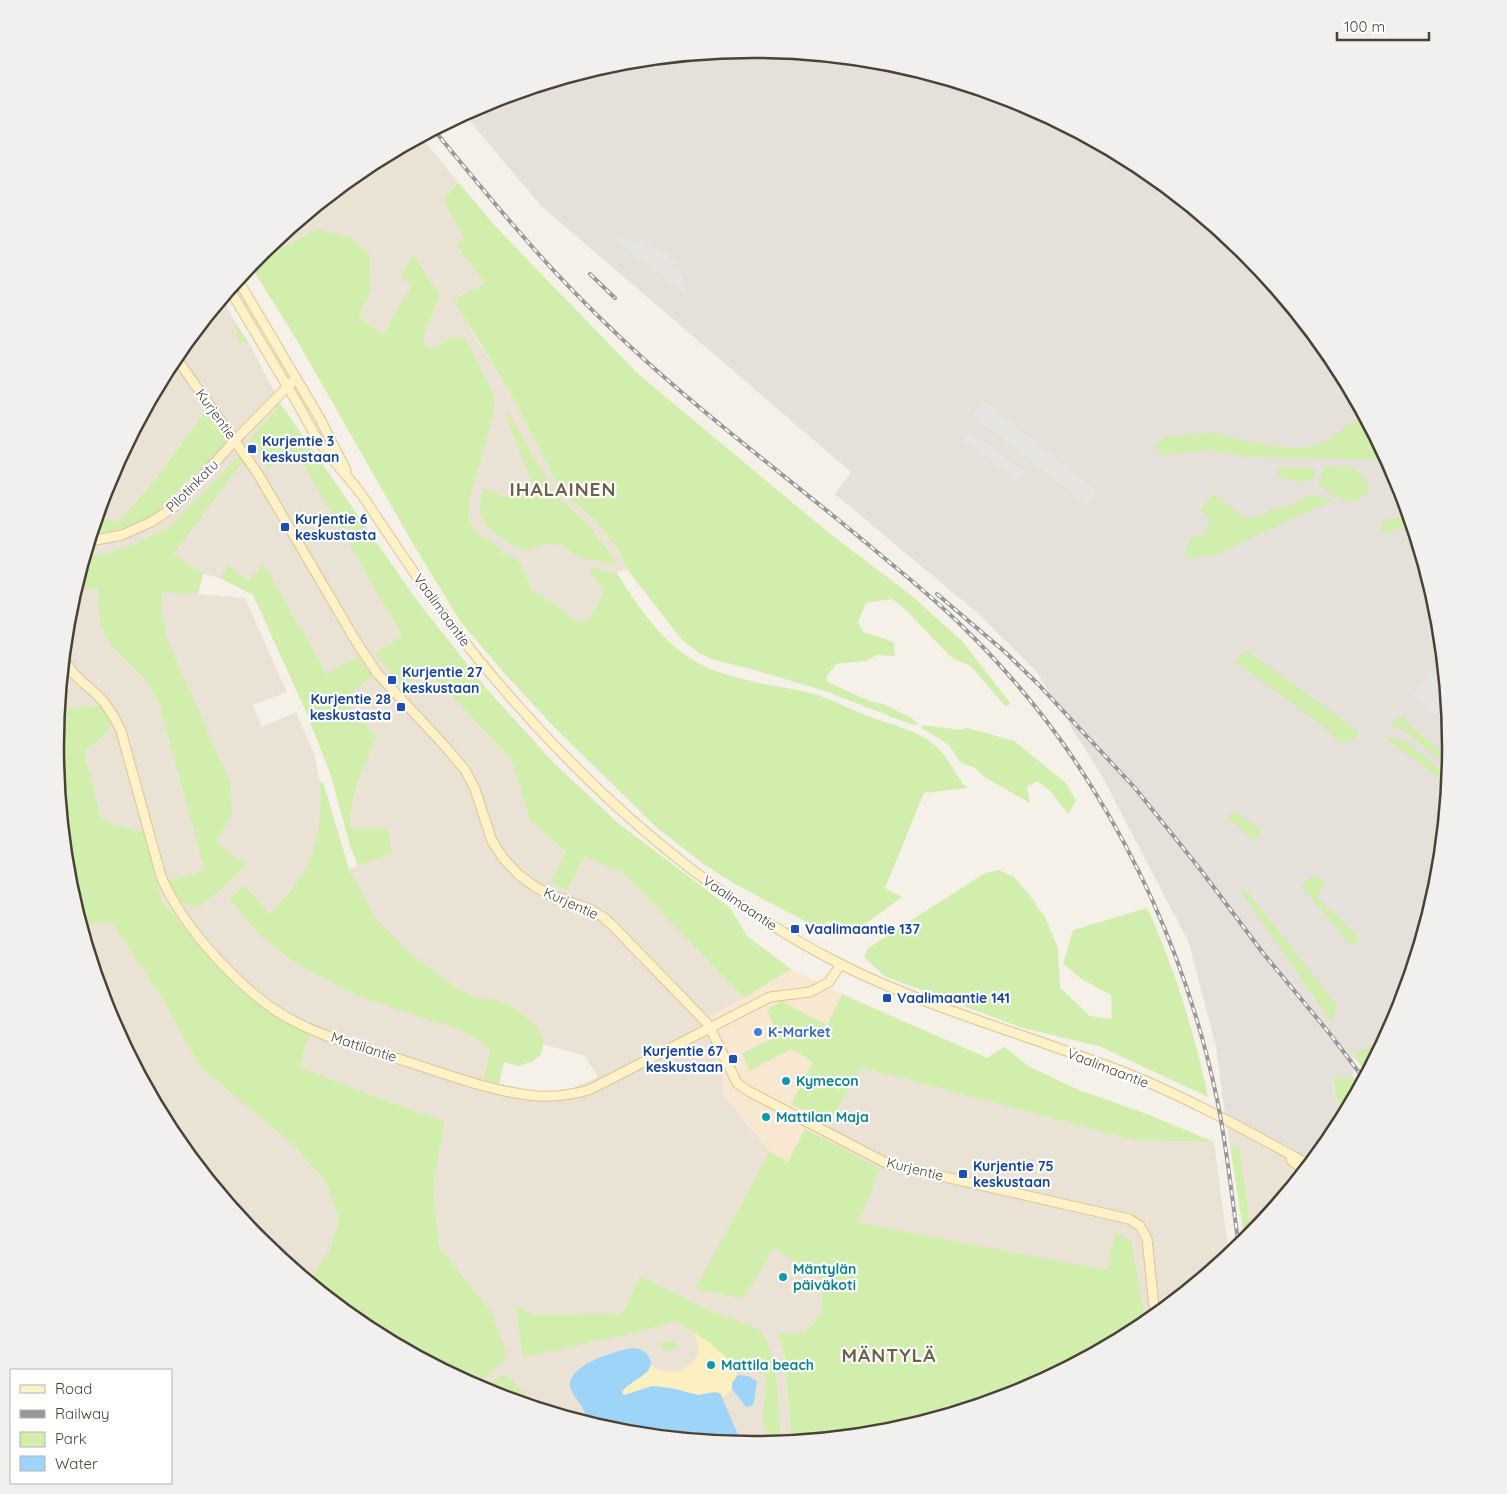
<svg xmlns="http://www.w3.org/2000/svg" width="1507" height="1494" viewBox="0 0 1507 1494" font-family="Quicksand,sans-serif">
<rect width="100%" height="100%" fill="#f5f1e8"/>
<g fill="#eae3d5" fill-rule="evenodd">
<polygon points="421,137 458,182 443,202 464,238 456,245 485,284 454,298 474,335 507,387 560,490 595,520 618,550 627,569 617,573 593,568 589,571 604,588 600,599 587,621 576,621 562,609 532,590 520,562 500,556 501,549 474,530 468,514 472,490 454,335 434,349 424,345 424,334 440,296 413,254 401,277 411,286 383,334 359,317 371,290 370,255 329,252 274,252 266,248 366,166"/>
<path d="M219,304L226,305L235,322L238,342L249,343L281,404L250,438L296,452L403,636L375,653L425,667L511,759L530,820L566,852L551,883L568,889L584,857L623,873L744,998L702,1021L723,1074L724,1082L722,1094L822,1137L861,1067L1133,1140L1214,1142L1229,1256L1141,1328L1098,1351L1118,1329L819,1277L823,1304L818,1318L803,1334L777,1333L784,1351L792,1441L753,1445L617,1432L486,1392L475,1386L507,1358L492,1313L439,1246L433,1186L445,1121L359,1091L299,1066L310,1034L272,1014L238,988L197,944L162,901L144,833L102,820L83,752L99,737L107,734L98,706L59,709L69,610L93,532H111L229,440L206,410L158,476L119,521L97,517L109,480L173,359ZM264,564L327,674L373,676L342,700L377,737L360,775L353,799L350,829L393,854L349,869L396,958L502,1032L585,1056L598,1077L561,1093L527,1090L483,1080L490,1047L461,1030L392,1008L353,994L296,964L287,896L305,872L313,851L319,826L321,806L320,782L314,753L296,712L262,727L253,705L287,692L245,598L198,594L203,574L220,578L248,580Z"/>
<polygon points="96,922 113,924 164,1001 200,1067 292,1144 326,1182 339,1219 330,1248 311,1279 306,1278 260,1241 173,1135 108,1014 83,931"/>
<polygon points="1226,1122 1307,1168 1252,1234 1239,1148 1230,1146"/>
</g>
<polygon fill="#f9e8d1" points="791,969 842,994 828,1025 778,1036 749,1071 792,1049 813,1062 791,1104 829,1124 822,1137 805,1130 788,1162 770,1152 722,1094 724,1082 723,1074 701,1021 744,998"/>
<polygon fill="#e5e0d9" points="753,49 890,62 1021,102 1142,167 1247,253 1334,359 1399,480 1438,611 1452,747 1438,884 1398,1014 1367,1073 1353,1056 1353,1077 1334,1078 1333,1088 1339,1107 1345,1115 1334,1135 1307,1168 1226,1122 1216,1047 1189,943 1102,776 1036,671 975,611 835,494 851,472 541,206 464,114 487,102 618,62"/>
<g fill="#d1eead">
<polygon points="458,182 495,226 638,374 829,533 912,596 962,641 1011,704 1005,706 971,666 952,658 906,610 892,599 866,603 858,622 863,632 883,638 894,643 895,656 877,655 865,661 836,664 827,676 827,682 872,702 883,704 913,719 918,725 910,724 825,691 751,669 714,660 699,653 682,640 627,569 618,550 595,520 560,490 507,387 453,299 485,284 456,245 464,238 443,201"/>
<path d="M317,229L351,237L370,255L371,290L359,317L383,334L411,286L401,277L413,254L440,296L424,334V345L434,349L454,335L465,339L494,394V413L472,490L468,514L474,530L501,549L500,556L507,554L520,562L532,590L562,609L576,621H587L600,599L603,588L588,571L593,568L617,573C635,602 656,634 684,654C703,668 728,676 751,681C771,686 793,688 814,694C833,700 851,710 870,717C891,725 914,729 932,743C950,757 953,773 967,788L924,793L885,888L902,897L856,931L839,922H827L821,930L735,884L705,865L657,828L551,724L498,666L460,621L413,544L298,342L250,265L266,248L274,252Z"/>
<polygon points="235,322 249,343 238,342"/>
<polygon points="281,404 415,598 486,688 554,763 618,823 730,908 747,936 791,969 744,998 623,873 584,857 568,890 550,883 566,852 530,820 511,759 425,668 404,690 375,653 402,636 296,452 268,469 250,438"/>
<polygon points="206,410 229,440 152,516 111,532 93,532 97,517 119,521 158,476"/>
<path d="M507,411L557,496L589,525L618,565L575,556L564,546L553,544H545L523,551C507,541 484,532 480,511C478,505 483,494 484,488L506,497L533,488L507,417Z"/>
<polygon points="1359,420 1367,421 1388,460 1245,457 1211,450 1159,455 1156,444 1164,438 1212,432 1254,443 1299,449 1324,443 1351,423"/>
<polygon points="240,455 243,461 173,555 203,573 198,594 162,592 162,617 169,644 230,782 232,814 216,842 246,865 221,890 199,907 182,903 169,881 205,871 159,703 145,679 110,644 104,633 99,616 98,589 75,590 86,555 99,556 139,542 170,526"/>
<path d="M1348,466C1359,472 1367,476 1369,490L1356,501L1346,502L1318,486L1324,467Z"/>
<polygon points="1285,467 1313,468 1316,474 1311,481 1298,482 1278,477 1276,473 1280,468"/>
<polygon points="1213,494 1244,518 1256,517 1271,509 1285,508 1311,495 1334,500 1212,556 1184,558 1190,538 1204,535 1207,530 1209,519 1200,510"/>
<polygon points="1409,514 1412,525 1384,534 1378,528 1382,527 1382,520 1408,517"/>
<polygon points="264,564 327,674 357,657 373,676 343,700 377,737 360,775 353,799 350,828 387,828 393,854 358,866 350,846 331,776 307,714 253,595 220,578 228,566 248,580"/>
<polygon points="1246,650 1357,730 1358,736 1349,742 1339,742 1323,727 1300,709 1235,662"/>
<path d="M98,706L110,713L112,724C106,736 94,743 84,752L102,820L144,833L162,901L197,944L238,988L272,1014L310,1034L299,1066L359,1091L445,1121L433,1186L439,1246L492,1313L508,1358L475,1386L365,1327L306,1278L311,1279L330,1248L339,1219L326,1182L292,1144L200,1067L164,1001L113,924L96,922L83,931L69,883L55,747L59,709Z"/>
<polygon points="1403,714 1408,724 1451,759 1450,769 1404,730 1390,726"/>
<polygon points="923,725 960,730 968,728 1014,741 1066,783 1076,801 1068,814 1050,791 1037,781 1027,787 1030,803 986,778 975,768 960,762 949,745 922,728"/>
<polygon points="1383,736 1405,741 1449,777 1448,785"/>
<path d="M320,782H323L349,869L375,917L382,925L414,956L455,987L475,998L491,999L509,1004L523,1014L539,1029L544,1042L540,1056L531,1062L519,1066L504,1062L499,1084L483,1080L490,1049L484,1044L461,1030L392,1008L353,994L296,964L261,936L229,899L245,886L270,914C311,873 323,839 320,782Z"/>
<polygon points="1234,811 1262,831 1253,840 1227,817"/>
<path d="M999,870L1014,877L1036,903L1035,904L1045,917L1058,948L1060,988L1090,1016L1112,1019L1111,995L1083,980L1063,964L1073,930L1147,908C1174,966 1195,1034 1208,1097L1101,1047L1020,1027L884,976L864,957L868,948L985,873Z"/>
<polygon points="1313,875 1325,882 1317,898 1359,937 1358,945 1350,944 1301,886"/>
<polygon points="1246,890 1337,1005 1332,1023 1242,893"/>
<polygon points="842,994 987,1058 1004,1047 1030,1067 1079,1090 1147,1114 1214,1142 1133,1140 861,1067 829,1124 791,1104 813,1062 792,1049 749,1071 742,1053 778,1036 767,1010 781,1001 827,1025"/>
<polygon points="1371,1046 1380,1050 1367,1073 1353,1055"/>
<path d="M1353,1077L1360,1086L1345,1115C1337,1104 1333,1091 1334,1078Z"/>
<path d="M805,1129L880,1169L858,1223L1107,1270L1115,1233L1131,1240L1146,1324L1143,1326L1118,1329L1098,1351L1020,1392L889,1432L792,1441L784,1351L777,1333L803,1334C826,1312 824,1308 819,1277L774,1248L743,1299L695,1289L770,1152L788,1162Z"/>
<polygon points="1230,1146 1239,1148 1252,1234 1245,1242"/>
<polygon points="640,1276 706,1309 758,1329 767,1339 776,1377 781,1442 767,1444 763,1416 766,1376 732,1363 710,1343 676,1321 630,1334 523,1357 516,1306 535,1315 622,1314"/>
<polygon points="675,1340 677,1348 662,1351 661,1343"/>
<polygon points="500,1375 509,1377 537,1407 482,1390"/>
</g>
<path fill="#fdf0c0" d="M694,1333L710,1343L732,1363L737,1375L732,1383V1389L723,1397L720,1393H710L698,1395L660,1386L645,1388L624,1396L622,1392C628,1381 642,1377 650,1366C657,1369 667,1372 674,1372C684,1371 696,1362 698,1352C699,1346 696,1338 694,1333Z"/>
<g fill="#e6e4e0">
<polygon points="620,238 643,242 654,249 667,254 676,264 684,279 687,295 619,244"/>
<polygon points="983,401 1096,490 1086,504 972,415"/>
<polygon points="967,433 987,444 1025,472 1018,481 963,440"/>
<polygon points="1436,665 1444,672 1448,708 1439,718 1411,695"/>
</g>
<g fill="#9ed4f8">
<path d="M632,1348C639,1349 645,1350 649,1357C659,1373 628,1381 622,1392L624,1395L652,1386L671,1388L698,1395L714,1392L720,1393L742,1444L617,1432L591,1424C585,1419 586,1413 582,1407C578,1400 569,1391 570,1383C572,1364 616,1351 632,1348Z"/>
<polygon points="738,1375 748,1376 757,1381 754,1402 752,1406 746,1407 732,1389 732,1383"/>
</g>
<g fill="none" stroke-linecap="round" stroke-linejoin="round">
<g stroke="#dac693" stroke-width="11">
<g id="secondary">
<polyline points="238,280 319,417 346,470"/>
<path d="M230,290C252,327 274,364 296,401C306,418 314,436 326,451C339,468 354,483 366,501C402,555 438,610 479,660C579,782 698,891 840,964C928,1008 1024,1034 1116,1069C1181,1094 1248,1131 1309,1165"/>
<polyline points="177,359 258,474 357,643 377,673 443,744 465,770 475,789 492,841 503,858 519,875 534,886 548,894 589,909 603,917 611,924 706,1022 710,1028 735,1079 738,1084 750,1092 888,1164 1129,1219 1140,1226 1147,1239 1155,1316"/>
<polyline points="90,541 122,535 151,522 174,507 241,434 296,378"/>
<path d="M64,657C69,675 91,687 103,701C110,710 116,720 121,731L161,876C181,924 230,978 272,1008C311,1035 361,1047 405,1061C449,1075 492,1092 537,1096C556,1097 571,1095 589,1090L770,997L810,992L816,989L829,982L841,964"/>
<polyline points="1291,1160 1305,1171"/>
</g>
</g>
<use href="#secondary" stroke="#fff1c8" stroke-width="9"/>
<g stroke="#989898" stroke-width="4">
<g id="rail">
<path d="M434,130C463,165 491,200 521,234C569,290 623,342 679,390C745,447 816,500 883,557C911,580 938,602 964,628C1013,676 1057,730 1093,789C1152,884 1194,990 1217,1099C1227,1148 1232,1198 1239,1248"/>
<polyline points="590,274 615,298"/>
<polyline points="937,594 1005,652 1038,684 1135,788 1200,869 1263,953 1330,1034 1364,1079"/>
</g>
</g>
<use href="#rail" stroke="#fff" stroke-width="2" stroke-dasharray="5.5" stroke-linecap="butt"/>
</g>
<g fill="#1a4fb4" stroke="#fff" stroke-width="2">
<rect x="247" y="444" width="10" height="10" rx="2.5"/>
<rect x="280" y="522" width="10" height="10" rx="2.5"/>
<rect x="387" y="675" width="10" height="10" rx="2.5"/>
<rect x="396" y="702" width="10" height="10" rx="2.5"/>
<rect x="790" y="924" width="10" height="10" rx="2.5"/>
<rect x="882" y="993" width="10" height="10" rx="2.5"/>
<rect x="728" y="1054" width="10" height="10" rx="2.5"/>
<rect x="958" y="1169" width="10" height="10" rx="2.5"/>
</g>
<circle fill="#3f7fe0" stroke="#fff" stroke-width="2" cx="758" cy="1032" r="5"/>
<g fill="#0f9aa8" stroke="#fff" stroke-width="2">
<circle cx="786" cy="1081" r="5"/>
<circle cx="766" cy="1117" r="5"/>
<circle cx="783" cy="1277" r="5"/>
<circle cx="711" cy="1365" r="5"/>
</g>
<g text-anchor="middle" stroke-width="4.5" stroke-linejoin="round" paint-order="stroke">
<g font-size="14" fill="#4a4235" stroke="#fff">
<text transform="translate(216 414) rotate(54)" y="5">Kurjentie</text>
<text transform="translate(192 486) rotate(-45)" y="5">Pilotinkatu</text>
<text transform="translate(442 610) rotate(54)" y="5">Vaalimaantie</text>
<text transform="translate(571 903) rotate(24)" y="5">Kurjentie</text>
<text transform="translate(740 903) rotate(34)" y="5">Vaalimaantie</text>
<text transform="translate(364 1047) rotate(18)" y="5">Mattilantie</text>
<text transform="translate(1108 1068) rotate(21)" y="5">Vaalimaantie</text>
<text transform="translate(915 1169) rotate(14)" y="5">Kurjentie</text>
</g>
<g font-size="14" font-weight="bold" fill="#164399" stroke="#fff" text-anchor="start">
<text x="262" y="446">Kurjentie 3<tspan x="262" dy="16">keskustaan</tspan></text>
<text x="295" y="524">Kurjentie 6<tspan x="295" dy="16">keskustasta</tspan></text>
<text x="402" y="677">Kurjentie 27<tspan x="402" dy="16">keskustaan</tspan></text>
<text x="391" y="704" text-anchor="end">Kurjentie 28<tspan x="391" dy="16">keskustasta</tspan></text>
<text x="805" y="934">Vaalimaantie 137</text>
<text x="897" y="1003">Vaalimaantie 141</text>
<text x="723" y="1056" text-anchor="end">Kurjentie 67<tspan x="723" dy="16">keskustaan</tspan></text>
<text x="973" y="1171">Kurjentie 75<tspan x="973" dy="16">keskustaan</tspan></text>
</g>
<g font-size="14" font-weight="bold" fill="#366cbe" stroke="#fff" text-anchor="start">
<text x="768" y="1037">K-Market</text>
</g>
<g font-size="14" font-weight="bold" fill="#0d838f" stroke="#fff" text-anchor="start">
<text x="796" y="1086">Kymecon</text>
<text x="776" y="1122">Mattilan Maja</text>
<text x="793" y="1274">Mäntylän<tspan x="793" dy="16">päiväkoti</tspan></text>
<text x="721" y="1370">Mattila beach</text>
</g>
<g font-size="19" font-weight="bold" letter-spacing="1" fill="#6e604c" stroke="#fff">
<text x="563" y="496">IHALAINEN</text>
<text x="889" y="1362">MÄNTYLÄ</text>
</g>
</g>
<path d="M0 0H1507V1494H0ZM64 747a689 689 0 1 1 1378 0a689 689 0 1 1-1378 0Z" fill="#f1f0ef" fill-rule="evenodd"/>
<path fill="none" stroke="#4a4235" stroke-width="2.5" d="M64 747a689 689 0 1 1 1378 0a689 689 0 1 1-1378 0Z"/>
<rect x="10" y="1369" width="162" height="115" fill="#ffffff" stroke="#b7b3ae"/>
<rect x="20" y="1385" width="25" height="8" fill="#fff1c8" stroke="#b7b3ae"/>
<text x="55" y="1394" font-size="15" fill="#4a4235">Road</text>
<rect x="20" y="1410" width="25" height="8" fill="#989898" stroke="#b7b3ae"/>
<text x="55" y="1419" font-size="15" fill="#4a4235">Railway</text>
<rect x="20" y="1432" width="25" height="15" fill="#d1eead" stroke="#b7b3ae"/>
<text x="55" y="1444" font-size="15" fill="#4a4235">Park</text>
<rect x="20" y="1456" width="25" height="15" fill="#9ed4f8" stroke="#b7b3ae"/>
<text x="55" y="1469" font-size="15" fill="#4a4235">Water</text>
<path d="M1337 32v8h92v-8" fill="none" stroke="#4a4235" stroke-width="2.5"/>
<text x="1344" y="32" font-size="15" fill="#4a4235" stroke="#ffffff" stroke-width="4" paint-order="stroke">100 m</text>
</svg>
